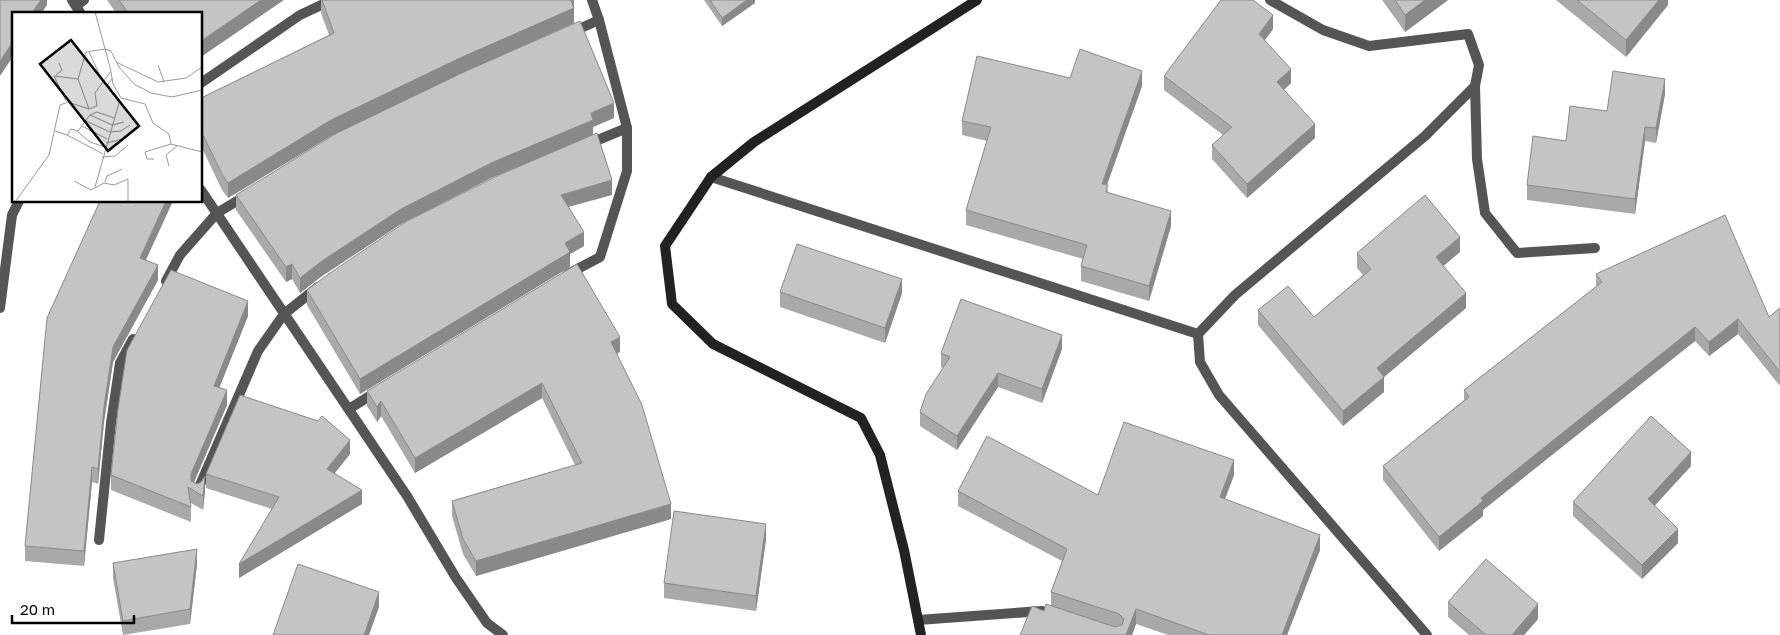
<svg xmlns="http://www.w3.org/2000/svg" width="1780" height="635" viewBox="0 0 1780 635" font-family="'Golos Text',sans-serif">
<rect width="100%" height="100%" fill="#fff"/>
<g fill="none" stroke-linecap="round" stroke-linejoin="round">
<g stroke="#555" stroke-width="10">
<polyline points="72,0 81,14"/>
<polyline points="1270,0 1323,30 1369,46 1468,34 1479,65 1475,86 1425,136 1235,295 1198,334 1200,362 1219,395 1427,635"/>
<polyline points="76,6 84,0"/>
<polyline points="570,33 599,20"/>
<polyline points="201,83 300,15 332,0"/>
<polyline points="1475,86 1477,159 1485,213 1517,253 1595,248"/>
<polyline points="588,144 627,128"/>
<polyline points="711,177 1198,334"/>
<polyline points="201,190 407,496 456,578 487,623 503,635"/>
<polyline points="568,274 600,257 627,171 627,128 599,20 592,0"/>
<polyline points="166,281 180,255 217,213 247,195"/>
<polyline points="0,308 12,215 19,201"/>
<polyline points="349,409 379,390"/>
<polyline points="197,492 258,351 284,314 318,287"/>
<polyline points="99,540 111,423 120,363 133,339"/>
<polyline points="918,620 1042,611"/>
</g>
<polyline stroke="#222" stroke-width="10" points="921,635 904,550 880,455 861,418 713,344 672,304 665,246 711,177 754,142 977,0"/>
</g>
<g fill="#a9a9a9">
<polygon points="107,0 284,0 201,14 117,14"/>
<polygon points="321,0 574,0 574,23 460,74 331,136 228,198 222,190 201,146 201,98 329,35 321,13"/>
<polygon points="704,0 755,0 755,3 722,26"/>
<polygon points="1382,0 1448,0 1405,32"/>
<polygon points="1556,0 1668,0 1668,5 1626,57"/>
<polygon points="1273,29 1265,40 1291,83 1284,90 1315,138 1247,198 1212,159 1212,145 1223,135 1164,90 1164,76"/>
<polygon points="1070,78 1142,86 1107,185 1108,193 1171,226 1149,301 1081,281 1081,266 1083,259 966,225 966,210 987,141 962,135 962,121"/>
<polygon points="1665,94 1656,143 1645,141 1635,214 1527,200 1527,185 1566,141 1607,111"/>
<polygon points="614,118 593,127 593,135 491,178 401,224 322,276 300,293 292,279 286,282 236,210 236,195"/>
<polygon points="612,195 569,207 584,246 570,254 570,267 360,394 307,305 307,290 330,273"/>
<polygon points="1460,252 1443,266 1466,308 1384,377 1384,392 1343,426 1258,325 1258,310 1314,317 1363,275 1357,268 1357,253"/>
<polygon points="146,260 158,280 113,362 104,422 98,484 92,482 84,566 25,561 25,546"/>
<polygon points="1596,274 1769,317 1780,308 1780,386 1738,334 1709,356 1695,341 1483,510 1483,516 1439,551 1383,480 1383,466 1464,400 1464,390 1596,287"/>
<polygon points="780,292 902,293 885,343 780,307"/>
<polygon points="248,316 219,388 227,405 194,482 205,491 203,510 191,503 191,522 111,490 111,475"/>
<polygon points="1062,349 1042,403 998,387 957,450 920,426 920,412 943,368 941,367 941,353"/>
<polygon points="620,352 617,353 671,519 476,576 463,554 452,516 452,501 575,465 542,398 415,473 381,416 377,422 367,406 367,391"/>
<polygon points="350,454 334,473 362,504 239,578 272,509 206,488 206,474"/>
<polygon points="1691,466 1655,505 1678,543 1642,579 1573,516 1573,502"/>
<polygon points="1234,475 1225,499 1320,550 1287,635 1168,635 1136,624 1132,635 1044,611 1051,606 1051,592 1062,561 958,506 958,491 1098,495"/>
<polygon points="766,539 756,611 664,598 664,583"/>
<polygon points="113,563 197,564 190,624 123,635 113,578"/>
<polygon points="1448,602 1538,619 1524,635 1469,635 1448,617"/>
</g>
<g fill="#898989">
<polygon points="41,0 47,0 47,5 41,14 31,14"/>
<polygon points="261,0 284,0 201,57 201,41"/>
<polygon points="570,0 574,0 574,23 460,74 331,136 228,198 228,183 331,120"/>
<polygon points="747,0 755,0 755,3 722,26 722,18"/>
<polygon points="1425,0 1448,0 1405,32 1405,15"/>
<polygon points="1659,0 1668,0 1668,5 1626,57 1626,40"/>
<polygon points="1273,15 1273,29 1259,48 1259,34"/>
<polygon points="14,40 14,55 0,76 0,61"/>
<polygon points="1291,69 1291,83 1277,96 1277,82"/>
<polygon points="1142,71 1142,86 1102,198 1102,184"/>
<polygon points="1665,79 1665,94 1656,143 1656,128"/>
<polygon points="614,103 614,118 593,127 593,135 491,178 401,224 322,276 300,293 300,278 322,261 401,209 591,113"/>
<polygon points="1315,124 1315,138 1247,198 1247,184"/>
<polygon points="1645,127 1645,141 1635,214 1635,199"/>
<polygon points="612,180 612,195 561,209 561,195"/>
<polygon points="166,201 173,201 140,273 140,258"/>
<polygon points="1171,211 1171,226 1149,301 1149,286"/>
<polygon points="584,232 584,246 570,254 570,267 360,394 360,379 565,243"/>
<polygon points="1460,237 1460,252 1436,272 1436,257"/>
<polygon points="292,264 292,279 286,282 286,267"/>
<polygon points="158,265 158,280 113,362 104,422 98,484 98,469 104,407 113,347"/>
<polygon points="902,279 902,293 885,343 885,328"/>
<polygon points="1466,293 1466,308 1384,377 1384,392 1343,426 1343,411 1377,368"/>
<polygon points="248,301 248,316 214,401 214,386"/>
<polygon points="1738,319 1738,334 1709,356 1709,342"/>
<polygon points="1695,327 1695,341 1483,510 1483,516 1439,551 1439,537 1481,498"/>
<polygon points="1062,335 1062,349 1042,403 1042,389"/>
<polygon points="620,337 620,352 611,357 611,342"/>
<polygon points="998,373 998,387 957,450 957,436"/>
<polygon points="542,383 542,398 415,473 415,458"/>
<polygon points="227,390 227,405 191,489 191,474"/>
<polygon points="381,401 381,416 377,422 377,407"/>
<polygon points="350,440 350,454 327,483 327,469"/>
<polygon points="1691,452 1691,466 1648,513 1648,499"/>
<polygon points="1234,460 1234,475 1220,512 1220,497"/>
<polygon points="92,467 92,482 84,566 84,551"/>
<polygon points="205,476 205,491 203,510 203,496"/>
<polygon points="362,490 362,504 239,578 239,564"/>
<polygon points="671,504 671,519 476,576 476,561"/>
<polygon points="766,524 766,539 756,611 756,596"/>
<polygon points="1678,529 1678,543 1642,579 1642,565"/>
<polygon points="1320,535 1320,550 1287,635 1282,635"/>
<polygon points="197,549 197,564 190,624 190,609"/>
<polygon points="379,592 379,607 369,635 364,635"/>
<polygon points="1538,604 1538,619 1524,635 1512,635"/>
<polygon points="1136,609 1136,624 1132,635 1126,635"/>
</g>
<g fill="#c4c4c4" stroke="#898989">
<polygon points="0,0 41,0 31,14 14,14 14,40 0,61"/>
<polygon points="119,0 261,0 201,41 201,14 129,14"/>
<polygon points="322,0 571,0 574,8 460,58 331,120 228,183 222,174 201,131 201,98 334,33"/>
<polygon points="710,0 747,0 722,18"/>
<polygon points="1221,0 1253,0 1273,15 1259,34 1291,69 1277,82 1315,124 1247,184 1212,145 1232,127 1164,76"/>
<polygon points="1395,0 1425,0 1405,15"/>
<polygon points="1577,0 1659,0 1626,40"/>
<polygon points="580,21 614,103 591,113 593,120 491,163 401,209 322,261 300,278 292,264 286,267 236,195 337,133 466,71"/>
<polygon points="1080,49 1142,71 1102,184 1108,185 1106,192 1171,211 1149,286 1081,266 1087,245 966,210 991,127 962,121 977,56 1070,78"/>
<polygon points="1613,71 1665,79 1656,128 1645,127 1635,199 1527,185 1533,136 1566,141 1570,106 1607,111"/>
<polygon points="597,133 612,180 561,195 584,232 565,243 570,252 360,379 307,290 330,273 407,221 497,176"/>
<polygon points="1425,195 1460,237 1436,257 1466,293 1377,368 1384,377 1343,411 1258,310 1288,286 1314,317 1371,269 1357,253"/>
<polygon points="100,201 166,201 140,258 158,265 113,347 104,407 98,469 92,467 84,551 25,546 47,318"/>
<polygon points="1725,215 1769,317 1780,308 1780,372 1738,319 1709,342 1695,327 1481,498 1483,501 1439,537 1383,466 1469,397 1464,390 1602,282 1596,274"/>
<polygon points="797,244 902,279 885,328 780,292"/>
<polygon points="577,264 620,337 611,342 642,405 671,504 476,561 463,539 452,501 582,463 542,383 415,458 381,401 377,407 367,391"/>
<polygon points="171,270 248,301 214,386 227,390 191,474 191,481 197,484 201,482 205,476 203,496 188,487 191,507 111,475 118,409 127,350"/>
<polygon points="961,299 1062,335 1042,389 998,373 957,436 920,412 926,394 950,357 941,353"/>
<polygon points="240,395 318,421 322,416 350,440 327,469 362,490 239,564 279,497 206,474"/>
<polygon points="1651,416 1691,452 1648,499 1678,529 1642,565 1573,502"/>
<polygon points="1124,422 1234,460 1220,497 1320,535 1282,635 1209,635 1136,609 1126,635 1020,635 1032,606 1044,611 1046,604 1115,627 1122,625 1124,619 1119,614 1051,592 1067,549 958,491 987,436 1098,495"/>
<polygon points="674,511 766,524 756,596 664,583"/>
<polygon points="197,549 190,609 123,621 113,563"/>
<polygon points="1486,559 1538,604 1512,635 1486,635 1448,602"/>
<polygon points="298,564 379,592 364,635 273,635"/>
</g>
<g transform="translate(12 12)">
<rect width="190" height="190" fill="#fff"/>
<path fill="none" stroke="#999" stroke-width="1" d="M77,40L91,70M104,50L146,70L174,66L190,55M146,53L152,70M99,60L101,72L109,86L133,92L141,111L157,122L159,132L133,140L135,147H142M44,63L50,58L47,51M66,67L77,97M54,89L42,64L66,67L74,40L93,37L99,39L107,55L122,72L139,81L160,85L190,78M78,103L100,113L112,110M74,109L98,120L109,119L118,113M70,114L95,127M43,119L55,123L59,117L66,119L78,103L85,100L102,106M65,119L78,130L93,135M55,123L91,142M94,131L111,127M159,132L190,140M90,145L103,144L116,133M157,154L154,143L165,134M62,169L79,178L92,171L102,173L116,167V190M93,170L95,164L110,157M83,175L107,91L96,72L100,67M3,190L37,143L48,93L56,90L77,97L85,94L83,81L99,59L83,0"/>
<path fill="#000" fill-opacity="0.15" stroke="#000" stroke-width="2.5" d="M59,28L127,114L96,139L28,52Z"/>
<rect width="190" height="190" fill="none" stroke="#000" stroke-width="2.5"/>
</g>
<path d="M12 615v8h122v-8" fill="none" stroke="#000000" stroke-width="2.5"/>
<text x="20" y="615" font-size="15" fill="#000000" stroke="#ffffff" stroke-width="4" paint-order="stroke">20 m</text>
</svg>
